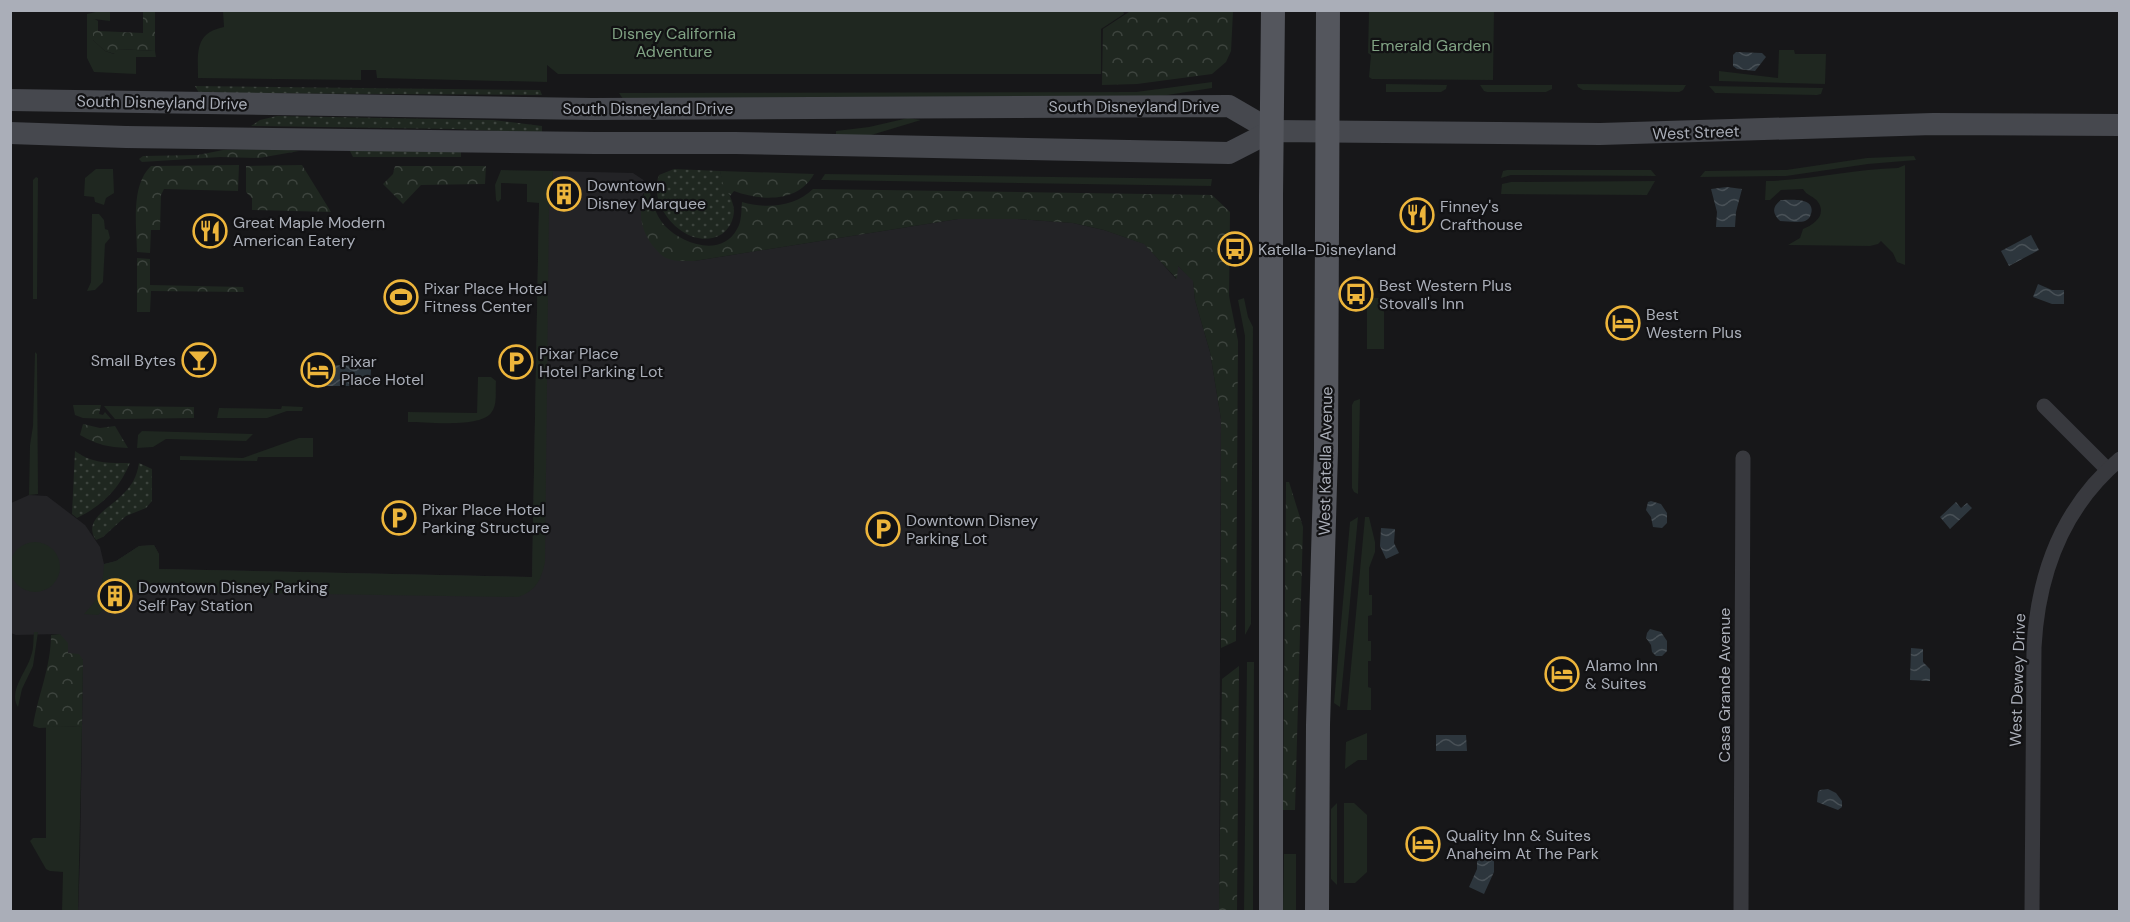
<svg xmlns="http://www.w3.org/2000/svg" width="2130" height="922" viewBox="0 0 2130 922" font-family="'DM Sans',sans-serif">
<defs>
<pattern id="grass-dots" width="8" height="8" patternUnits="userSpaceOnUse" patternTransform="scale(1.5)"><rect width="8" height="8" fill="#1f2720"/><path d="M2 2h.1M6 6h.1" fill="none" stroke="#3d443e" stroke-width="1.8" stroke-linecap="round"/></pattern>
<pattern id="forest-crowns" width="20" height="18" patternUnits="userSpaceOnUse" patternTransform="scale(1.5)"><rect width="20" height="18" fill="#1f2720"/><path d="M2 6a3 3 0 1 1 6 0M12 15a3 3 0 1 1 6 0" fill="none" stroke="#3d443e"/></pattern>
<pattern id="water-waves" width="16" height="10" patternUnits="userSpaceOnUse" patternTransform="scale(1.5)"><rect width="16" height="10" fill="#2d363d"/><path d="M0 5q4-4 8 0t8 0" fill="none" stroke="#495157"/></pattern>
</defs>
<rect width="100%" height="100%" fill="#171719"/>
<polygon fill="#232326" points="553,171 633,173 648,183 642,197 680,261 694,261 958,219 1018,219 1073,223 1104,230 1145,244 1176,279 1177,265 1193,280 1195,300 1210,352 1221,419 1219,911 78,911 80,858 83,660 68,653 60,634 16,635 11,633 11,503 29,495 47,496 85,525 100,547 104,564 116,561 139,546 154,545 159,554 159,569 532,577 539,206 552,206"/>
<g fill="url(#grass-dots)">
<polygon points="195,86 540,90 542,95 199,93"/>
<polygon points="277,116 493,120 542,126 542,133 455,129 251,126 260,120"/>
<polygon points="349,149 461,150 461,157 353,157"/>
<path d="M674,169L720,171C723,185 733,198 734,210C734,220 729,229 722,234C689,254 646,207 659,175Z"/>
<path d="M75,451C93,464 109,463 130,463C119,489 103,505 77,518L72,514Z"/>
<path d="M139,463L152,469V501L146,508L126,516L103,537L96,540C82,520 110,508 121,496C131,487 137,477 139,463Z"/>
</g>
<g fill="url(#forest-crowns)">
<polygon points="1132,10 1233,11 1231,51 1226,62 1212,74 1137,84 1102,85 1103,29"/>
<polygon points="143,11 155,11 155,51 119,49 115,54 105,51 93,40 93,18 98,21 98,31 143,33"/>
<polygon points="275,149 299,151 259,158 220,157 142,162 139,159 143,156 198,155 223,150"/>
<path d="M239,165L238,191L164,189L161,195L160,230H151L150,253L137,252C137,226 130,186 151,166Z"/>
<polygon points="302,165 331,212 252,210 252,198 246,192 246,166"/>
<polygon points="395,166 486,166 485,184 421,185 403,204 383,184 393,174"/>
<path d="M720,171L814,174C798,203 761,201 734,191L730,196L723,184Z"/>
<path d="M648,183C651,198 654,214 665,226C682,244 722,258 737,229C742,221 741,211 742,202C766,209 795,207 813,189L1212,195L1230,212L1229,296L1238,341L1236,641L1221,648V419L1210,352L1195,300L1193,281L1178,266L1177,279L1144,244L1104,230L1073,223L1018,219H958L694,261C685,261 674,262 666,258C660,255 656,249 652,245C637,224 639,205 648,183Z"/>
<polygon points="137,258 150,259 150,285 243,287 244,292 151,291 150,312 137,312"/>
<polygon points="73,405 101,405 99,414 103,415 105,412 111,419 83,418 75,415"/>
<polygon points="104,406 194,407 194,418 115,419"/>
<path d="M83,424L100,428L115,426L128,448C107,447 98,445 80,435Z"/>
<polygon points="1286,482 1289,482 1303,527 1295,810 1283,810"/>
<path d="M60,634L68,643V653L79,654L83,660L82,726L39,728L33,726C38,695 51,667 51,635Z"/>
<polygon points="1239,666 1237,911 1219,911 1222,679"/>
</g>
<g fill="#1f2720">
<path d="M1123,10L1124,14L1101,29V74H558L547,65V82L377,78L376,70H361V80L198,78C198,53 194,33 224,27L223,11Z"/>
<polygon points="100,11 110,11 110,21 93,19 93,40 105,51 114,54 118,49 155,51 156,57 136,57 136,74 94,72 87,58 87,14"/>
<polygon points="1369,11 1494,11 1493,80 1372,79 1369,77 1371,55 1368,53"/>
<polygon points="1779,50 1794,50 1795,54 1826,54 1825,84 1719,81 1719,71 1778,78"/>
<polygon points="1212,82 1212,88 1136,100 623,99 619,93 1136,92"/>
<polygon points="1386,84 1447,85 1446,89 1441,92 1386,92"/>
<polygon points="1577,84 1686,85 1683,90 1679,92 1583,90 1578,87"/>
<polygon points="1480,85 1552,85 1552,89 1546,92 1487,92 1484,91"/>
<polygon points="1709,86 1823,88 1821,94 1817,95 1715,93"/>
<polygon points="908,118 921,120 868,136 836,138 836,131 869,127"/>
<polygon points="1914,156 1916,160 1868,164 1786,176 1700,177 1705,171 1786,170 1867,158"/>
<path d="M1905,165V265L1897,262L1893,253L1881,241L1878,244L1870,246L1788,245L1800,238L1803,229C1814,225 1827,215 1818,202C1814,196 1807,196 1803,189L1781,190L1770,200H1765L1766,181C1811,180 1854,169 1898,168Z"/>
<polygon points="96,169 113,169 114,193 106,198 104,205 95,202 94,197 84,196 85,178"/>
<path d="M501,170L553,171L552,206H549L545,562C541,580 536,591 518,597L191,592L123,593L119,588L106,597L110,603L98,615L84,614C99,600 103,585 104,564L116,561L139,546L154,545L159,554V569L532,577L539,203L527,202V184L501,183V199L498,202L496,200L495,185Z"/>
<polygon points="1507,170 1651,170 1656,176 1511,175 1501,178 1503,171"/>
<polygon points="825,174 1212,179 1211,186 821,180"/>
<polygon points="36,177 38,178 37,299 33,299 33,180"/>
<polygon points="1655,181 1647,195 1501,194 1502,184 1511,182"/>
<polygon points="92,214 99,214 104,220 105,229 108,230 110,238 105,244 103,282 95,290 87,291 91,282"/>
<polygon points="1244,298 1248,317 1253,327 1251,624 1245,635 1245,336 1238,300"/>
<rect x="1367" y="298" width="17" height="51"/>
<polygon points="35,352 37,354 38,494 29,495 30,445 33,426"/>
<path d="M478,377H491L496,381C495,391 498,405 491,413C480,428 426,422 408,422V412L477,413Z"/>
<polygon points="1360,399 1358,494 1354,492 1352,488 1352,405 1354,401"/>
<polygon points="282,406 303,407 302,411 287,411 267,418 217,418 219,408 281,409"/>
<polygon points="142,431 253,434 246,441 166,439 153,447 137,448 138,435"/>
<polygon points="299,438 313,438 313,457 258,457 257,461 180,460 180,456 243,458"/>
<polygon points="1358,517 1340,707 1334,703 1350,522"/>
<polygon points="1365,517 1369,517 1375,542 1375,552 1369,568 1369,595 1372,595 1372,615 1368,616 1368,641 1371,641 1371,661 1368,661 1368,687 1371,688 1371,710 1347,710"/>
<circle cx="35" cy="567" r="25"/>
<path d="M34,632H38L33,666L22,689L18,707C8,691 27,671 31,656C34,649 33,640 34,632Z"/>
<polygon points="1247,662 1254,662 1253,912 1244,911"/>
<polygon points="82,726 78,911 62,911 63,872 50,871 46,869 30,841 33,838 46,838 46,727"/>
<polygon points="1367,733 1367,760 1358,760 1345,769 1346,742"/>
<polygon points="1337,803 1337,885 1331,879 1331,809"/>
<polygon points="1344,803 1354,803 1367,815 1367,872 1355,883 1344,883"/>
<polygon points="1284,854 1296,854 1296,911 1283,911"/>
</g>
<g fill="url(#water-waves)">
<polygon points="1736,52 1762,53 1766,57 1755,71 1737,69 1733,66 1733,55"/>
<polygon points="1727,187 1742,189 1736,212 1735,227 1716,227 1717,212 1711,189"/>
<path d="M1781,200C1791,200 1816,197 1811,214C1810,217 1809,219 1805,221C1798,223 1787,221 1780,221C1772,213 1772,207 1781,200Z"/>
<polygon points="2031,235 2039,250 2009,266 2001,251"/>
<polygon points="2038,284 2052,290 2064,290 2064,304 2052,304 2033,297"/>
<polygon points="323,365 367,366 371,370 370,382 367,386 323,386 319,382 319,369"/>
<polygon points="1651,501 1661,504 1667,513 1667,523 1662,528 1653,527 1651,517 1646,510 1648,502"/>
<polygon points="1956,502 1961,508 1967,503 1972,508 1950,529 1940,517"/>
<polygon points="1381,528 1395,529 1394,543 1399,553 1386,559 1380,546"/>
<polygon points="1650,629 1661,632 1667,641 1667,651 1662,656 1656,656 1652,652 1651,645 1646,638 1647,633"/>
<polygon points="1911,648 1923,649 1923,662 1930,669 1930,681 1910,680"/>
<polygon points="1436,735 1466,735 1467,751 1436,751"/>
<polygon points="1828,789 1836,793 1842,801 1842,807 1838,810 1817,802 1818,792 1820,790"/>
<polygon points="1494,859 1494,872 1484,894 1469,887 1477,869 1477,860"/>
</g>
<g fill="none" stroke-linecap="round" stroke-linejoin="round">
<g stroke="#38393e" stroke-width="15">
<polyline points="2044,406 2107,469"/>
<polyline points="1741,912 1743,458"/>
<path d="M2032,912L2034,647C2038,574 2063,507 2120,459"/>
</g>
<g stroke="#46484e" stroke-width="22">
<polyline points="10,100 592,109 1229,106 1272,131"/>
<polyline points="10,133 126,137 595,143 735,143 1229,153 1272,131 1600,134 1933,124 2120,125"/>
</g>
<g stroke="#54565d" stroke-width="24">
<polyline points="1271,912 1271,195 1273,10"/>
<polyline points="1317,912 1318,725 1326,451 1328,10"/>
</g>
</g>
<defs>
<g id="building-ring" transform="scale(1.725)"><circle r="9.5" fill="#121214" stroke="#edb53b" stroke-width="1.5"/><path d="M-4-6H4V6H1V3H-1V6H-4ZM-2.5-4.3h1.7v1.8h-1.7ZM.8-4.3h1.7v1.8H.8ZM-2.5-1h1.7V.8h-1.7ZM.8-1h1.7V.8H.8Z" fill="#edb53b"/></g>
<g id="restaurant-ring" transform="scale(1.725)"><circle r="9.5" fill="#121214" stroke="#edb53b" stroke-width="1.5"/><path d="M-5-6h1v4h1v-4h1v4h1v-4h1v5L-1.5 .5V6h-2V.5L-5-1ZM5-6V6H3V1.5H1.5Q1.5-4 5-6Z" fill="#edb53b"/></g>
<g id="bus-ring" transform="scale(1.725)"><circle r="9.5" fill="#121214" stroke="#edb53b" stroke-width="1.5"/><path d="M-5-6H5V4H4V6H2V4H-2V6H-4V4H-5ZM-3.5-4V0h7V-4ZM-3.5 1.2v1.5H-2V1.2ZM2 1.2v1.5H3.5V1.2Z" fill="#edb53b"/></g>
<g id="stadium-ring" transform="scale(1.725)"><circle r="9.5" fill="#121214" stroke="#edb53b" stroke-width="1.5"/><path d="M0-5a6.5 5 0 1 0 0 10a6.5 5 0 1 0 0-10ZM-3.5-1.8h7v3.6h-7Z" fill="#edb53b"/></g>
<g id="hotel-ring" transform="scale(1.725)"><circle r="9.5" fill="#121214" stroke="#edb53b" stroke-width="1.5"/><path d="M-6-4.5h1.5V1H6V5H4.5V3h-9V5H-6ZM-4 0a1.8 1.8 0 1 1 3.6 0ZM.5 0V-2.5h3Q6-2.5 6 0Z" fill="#edb53b"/></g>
<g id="bar-ring" transform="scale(1.725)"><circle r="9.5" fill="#121214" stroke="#edb53b" stroke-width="1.5"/><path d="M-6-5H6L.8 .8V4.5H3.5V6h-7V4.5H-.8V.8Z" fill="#edb53b"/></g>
<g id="parking-ring" transform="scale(1.725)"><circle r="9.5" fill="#121214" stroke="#edb53b" stroke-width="1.5"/><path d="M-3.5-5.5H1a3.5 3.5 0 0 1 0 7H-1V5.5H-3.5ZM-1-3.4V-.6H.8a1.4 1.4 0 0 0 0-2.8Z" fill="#edb53b"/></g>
</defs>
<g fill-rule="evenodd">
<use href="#building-ring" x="564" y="194"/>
<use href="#restaurant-ring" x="1417" y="215"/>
<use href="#restaurant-ring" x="210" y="231"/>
<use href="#bus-ring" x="1235" y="249"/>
<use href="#bus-ring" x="1356" y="294"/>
<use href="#stadium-ring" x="401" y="297"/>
<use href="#hotel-ring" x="1623" y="323"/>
<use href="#bar-ring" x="199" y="360"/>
<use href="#parking-ring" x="516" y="362"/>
<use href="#hotel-ring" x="318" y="370"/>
<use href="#parking-ring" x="399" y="518"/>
<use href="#parking-ring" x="883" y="529"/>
<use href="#building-ring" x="115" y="596"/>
<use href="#hotel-ring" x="1562" y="674"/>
<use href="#hotel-ring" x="1423" y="844"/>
</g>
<g text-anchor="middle" stroke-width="4.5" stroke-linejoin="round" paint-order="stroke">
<g font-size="16" fill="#81a384" stroke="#121214">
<text x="674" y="39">Disney California<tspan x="674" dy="18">Adventure</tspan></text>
<text x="1431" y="51">Emerald Garden</text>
</g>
<g font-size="16" fill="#aaaeb8" stroke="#121214">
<text transform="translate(162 102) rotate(1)" y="6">South Disneyland Drive</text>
<text x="1134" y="112">South Disneyland Drive</text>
<text x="648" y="114">South Disneyland Drive</text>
<text transform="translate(1696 132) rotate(-2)" y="6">West Street</text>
<text transform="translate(1325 461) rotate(-89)" y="6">West Katella Avenue</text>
<text transform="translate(2017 680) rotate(-88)" y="6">West Dewey Drive</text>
<text transform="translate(1724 685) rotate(-90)" y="6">Casa Grande Avenue</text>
</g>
<g font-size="16" fill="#aaaeb8" stroke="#121214" text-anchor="start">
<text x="587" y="191">Downtown<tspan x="587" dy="18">Disney Marquee</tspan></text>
<text x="1440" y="212">Finney's<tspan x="1440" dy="18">Crafthouse</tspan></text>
<text x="233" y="228">Great Maple Modern<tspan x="233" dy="18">American Eatery</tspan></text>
<text x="1258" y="255">Katella-Disneyland</text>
<text x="1379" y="291">Best Western Plus<tspan x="1379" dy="18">Stovall's Inn</tspan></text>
<text x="424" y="294">Pixar Place Hotel<tspan x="424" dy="18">Fitness Center</tspan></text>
<text x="1646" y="320">Best<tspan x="1646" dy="18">Western Plus</tspan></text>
<text x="539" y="359">Pixar Place<tspan x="539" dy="18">Hotel Parking Lot</tspan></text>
<text x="176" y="366" text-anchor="end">Small Bytes</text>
<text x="341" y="367">Pixar<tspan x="341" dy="18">Place Hotel</tspan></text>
<text x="422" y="515">Pixar Place Hotel<tspan x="422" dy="18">Parking Structure</tspan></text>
<text x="906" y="526">Downtown Disney<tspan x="906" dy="18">Parking Lot</tspan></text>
<text x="138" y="593">Downtown Disney Parking<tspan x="138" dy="18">Self Pay Station</tspan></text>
<text x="1585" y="671">Alamo Inn<tspan x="1585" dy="18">&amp; Suites</tspan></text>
<text x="1446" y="841">Quality Inn &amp; Suites<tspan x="1446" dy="18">Anaheim At The Park</tspan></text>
</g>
</g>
<rect width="2130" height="922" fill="none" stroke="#aaaeb8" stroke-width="24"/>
</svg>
